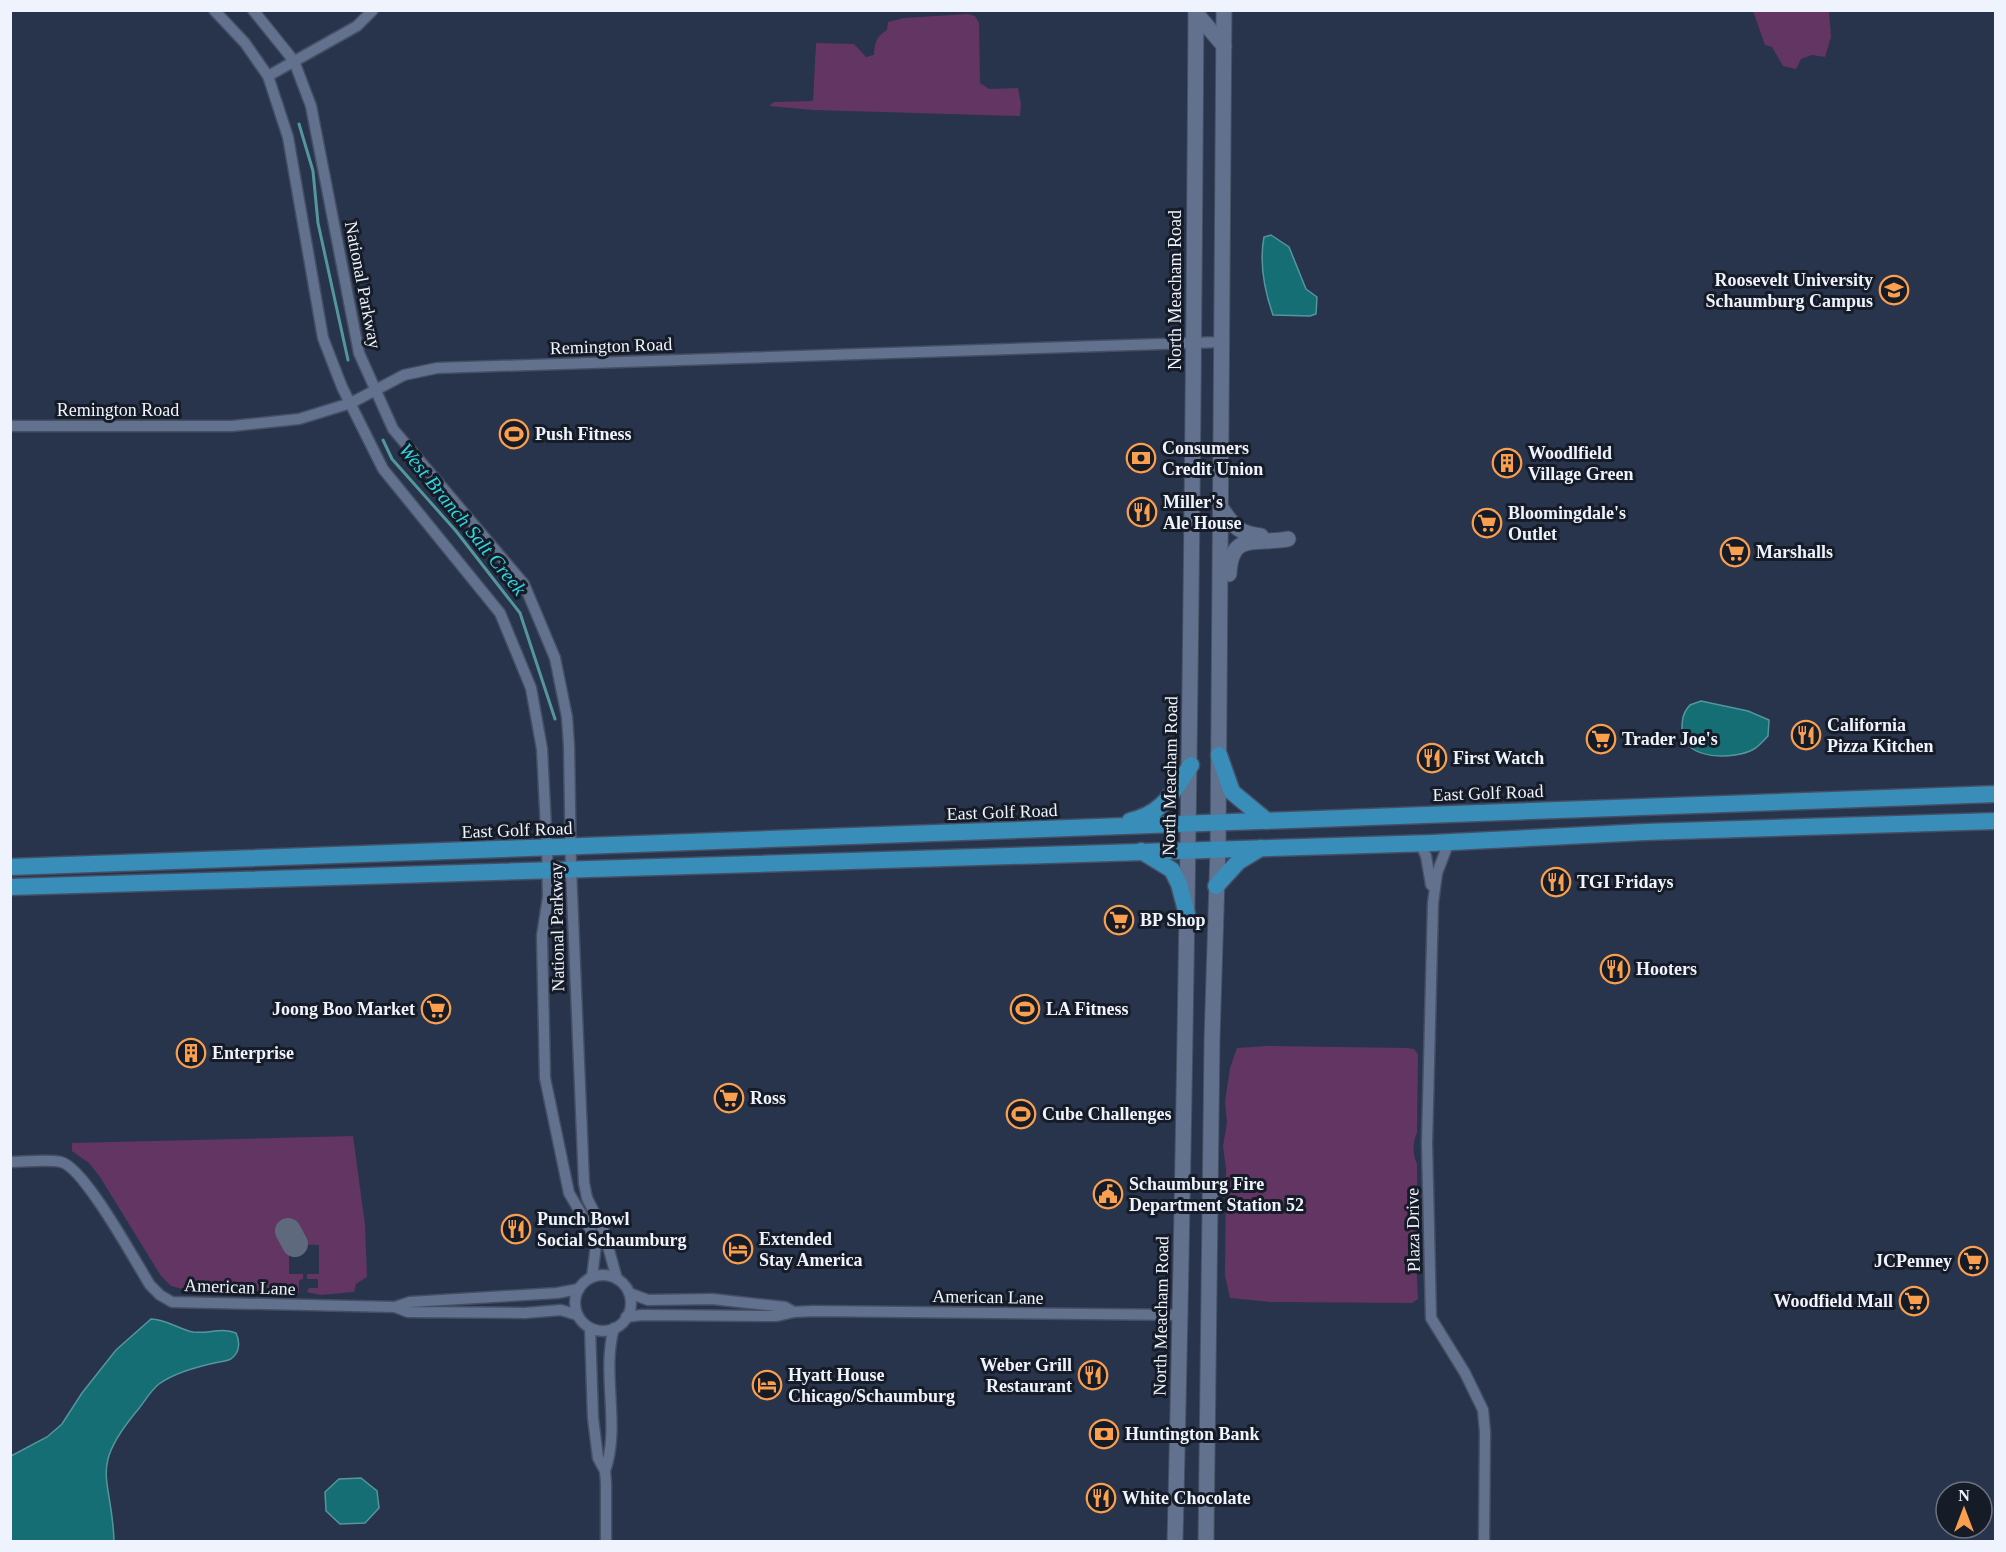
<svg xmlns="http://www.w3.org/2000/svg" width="2006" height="1552" viewBox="0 0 2006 1552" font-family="'Times New Roman',serif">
<rect width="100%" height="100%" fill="#27344c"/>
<g fill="#623562">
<polygon points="1753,11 1829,11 1831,37 1825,57 1812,55 1801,59 1796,69 1783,66 1772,47 1765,45"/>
<path d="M968,14L975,16L979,23L980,83L989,89L1018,88L1021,104L1020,116L813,110L769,106L774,102L813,101L816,43L854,44L866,57L874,55C875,42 876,37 887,30L888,22L904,18Z"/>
<path d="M1268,1046L1407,1048L1414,1049L1418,1054L1417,1133C1412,1142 1413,1156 1417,1164V1217L1414,1223L1418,1299L1412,1303L1271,1302L1230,1298L1225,1276L1226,1169L1223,1146L1227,1123L1225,1102L1230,1068L1237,1048Z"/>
<polygon points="353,1136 365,1225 367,1277 356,1284 354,1292 320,1295 307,1292 309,1288 318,1288 318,1279 307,1279 307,1274 319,1274 319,1245 296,1244 289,1231 293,1231 293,1226 283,1226 283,1231 287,1231 294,1244 289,1245 289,1274 303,1274 303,1279 299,1280 299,1293 190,1291 171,1286 161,1276 100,1177 89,1163 72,1151 72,1143"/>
</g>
<g fill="#146e74" stroke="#55969d" stroke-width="1.5">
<path d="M1271,235L1289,247L1306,289L1317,297L1316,314L1310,316L1273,315C1264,289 1259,263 1264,237Z"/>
<path d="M1701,701L1748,711L1769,720L1768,736C1764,740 1759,746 1754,749C1735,760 1684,761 1682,731C1682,720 1682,714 1690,705Z"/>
<path d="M151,1319C166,1319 178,1329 193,1332C209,1334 221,1327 236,1333C240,1341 240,1352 232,1358C229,1361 224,1361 219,1362C200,1366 175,1372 159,1384C149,1392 144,1403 136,1412C88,1470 112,1477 114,1541H11V1456L47,1437L62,1424L82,1393L116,1350Z"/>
<polygon points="361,1478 377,1491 379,1508 365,1523 340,1524 326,1511 325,1492 339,1479"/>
</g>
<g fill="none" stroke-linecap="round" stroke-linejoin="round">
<g stroke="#55969d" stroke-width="3">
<polyline points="299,124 313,171 318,223 348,360"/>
<polyline points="383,440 392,459 456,531 520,613 555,719"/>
</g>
<polyline stroke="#5e697d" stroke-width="26" points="288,1231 295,1244"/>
<g stroke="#454f63" stroke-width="13">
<g id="street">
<polyline points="214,10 245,43 268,76 288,137 323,338 342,387 383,469 500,613 531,688 542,749 547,848 548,897 542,936 545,1078 569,1193 593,1234 596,1245 592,1277"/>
<polyline points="253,10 294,61 311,106 359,353 393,429 524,584 555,658 567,717 569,746 571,869 584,1183 587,1198 604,1232 617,1279"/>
<polyline points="268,76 357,26 373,10"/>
<polyline points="10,426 232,426 299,419 351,403 404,375 437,368 1222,342"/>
<polyline points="1449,842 1437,873 1433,903 1427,1143 1431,1318 1465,1373 1483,1410 1485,1432 1484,1542"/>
<polyline points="1420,843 1426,856 1431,885"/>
<path d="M10,1162C27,1162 46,1159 61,1162C84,1167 135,1261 150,1285L160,1295L172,1302L395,1307L410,1302L557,1293L579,1289"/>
<circle cx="603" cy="1303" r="28"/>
<polyline points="629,1293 648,1300 712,1299 785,1307 794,1312"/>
<polyline points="395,1307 408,1312 525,1313 561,1310 577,1315"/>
<polyline points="626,1317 642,1315 777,1316 794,1312 813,1311 1182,1315"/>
<polyline points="590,1328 593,1418 598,1458 605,1471 606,1483 606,1542"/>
<path d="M605,1471C621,1425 601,1374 614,1328"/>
</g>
</g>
<g stroke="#454f63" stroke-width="17">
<g id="secondary">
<polyline points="1196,13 1224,46"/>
<path d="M1221,508C1234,526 1237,533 1261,536"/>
<path d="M1229,574C1231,531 1256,545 1288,539"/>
<path d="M1175,1542C1187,1031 1193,521 1196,10"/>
<polyline points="1206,1542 1212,1040 1218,848 1224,10"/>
</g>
</g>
<g stroke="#454f63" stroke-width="19">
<g id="primary">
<polyline points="1219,755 1232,792 1267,821"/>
<path d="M1130,821C1164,813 1172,793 1191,765"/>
<polyline points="1141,851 1172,870 1179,884 1188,918"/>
<polyline points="10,867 1996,794"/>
<polyline points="1216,886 1238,862 1261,848"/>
<polyline points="10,887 1432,843 1645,832 1996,821"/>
</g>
</g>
<use href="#street" stroke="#62718d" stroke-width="10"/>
<use href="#secondary" stroke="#62718d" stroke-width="15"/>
<use href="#primary" stroke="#398db9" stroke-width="16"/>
</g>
<defs>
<g id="university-ring" transform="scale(1.5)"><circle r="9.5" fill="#161c27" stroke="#fa9f4e" stroke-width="1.5"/><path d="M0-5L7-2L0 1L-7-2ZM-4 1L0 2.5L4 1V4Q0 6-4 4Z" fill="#fa9f4e"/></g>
<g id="stadium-ring" transform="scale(1.5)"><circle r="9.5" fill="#161c27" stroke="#fa9f4e" stroke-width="1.5"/><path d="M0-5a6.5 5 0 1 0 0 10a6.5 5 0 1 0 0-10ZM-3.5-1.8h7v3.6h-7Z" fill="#fa9f4e"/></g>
<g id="bank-ring" transform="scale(1.5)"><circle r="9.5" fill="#161c27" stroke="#fa9f4e" stroke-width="1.5"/><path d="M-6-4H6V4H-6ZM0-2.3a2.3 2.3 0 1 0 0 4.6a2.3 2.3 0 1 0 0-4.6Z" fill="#fa9f4e"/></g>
<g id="building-ring" transform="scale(1.5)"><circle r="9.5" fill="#161c27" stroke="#fa9f4e" stroke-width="1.5"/><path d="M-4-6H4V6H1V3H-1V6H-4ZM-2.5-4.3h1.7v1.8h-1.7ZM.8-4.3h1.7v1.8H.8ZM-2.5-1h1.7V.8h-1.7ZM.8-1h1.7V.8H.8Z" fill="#fa9f4e"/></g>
<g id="restaurant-ring" transform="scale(1.5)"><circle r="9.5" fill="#161c27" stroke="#fa9f4e" stroke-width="1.5"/><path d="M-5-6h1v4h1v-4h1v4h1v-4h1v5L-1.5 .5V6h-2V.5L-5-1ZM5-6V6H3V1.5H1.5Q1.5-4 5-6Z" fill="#fa9f4e"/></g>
<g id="supermarket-ring" transform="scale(1.5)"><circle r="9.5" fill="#161c27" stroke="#fa9f4e" stroke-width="1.5"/><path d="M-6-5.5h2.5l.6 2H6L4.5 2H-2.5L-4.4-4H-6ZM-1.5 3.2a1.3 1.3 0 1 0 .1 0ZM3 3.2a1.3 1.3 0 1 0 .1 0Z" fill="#fa9f4e"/></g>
<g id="civic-ring" transform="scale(1.5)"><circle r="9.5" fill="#161c27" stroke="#fa9f4e" stroke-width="1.5"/><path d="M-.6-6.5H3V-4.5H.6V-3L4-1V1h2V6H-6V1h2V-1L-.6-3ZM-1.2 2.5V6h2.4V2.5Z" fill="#fa9f4e"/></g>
<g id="hotel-ring" transform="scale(1.5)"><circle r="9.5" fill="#161c27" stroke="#fa9f4e" stroke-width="1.5"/><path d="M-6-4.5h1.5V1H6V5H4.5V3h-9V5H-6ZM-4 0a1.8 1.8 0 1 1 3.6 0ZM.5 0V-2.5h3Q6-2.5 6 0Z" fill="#fa9f4e"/></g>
</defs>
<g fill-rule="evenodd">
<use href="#university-ring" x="1894" y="290"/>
<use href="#stadium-ring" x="514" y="434"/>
<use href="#bank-ring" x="1141" y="458"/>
<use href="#building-ring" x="1507" y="463"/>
<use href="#restaurant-ring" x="1142" y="512"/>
<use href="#supermarket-ring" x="1487" y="523"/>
<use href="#supermarket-ring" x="1735" y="552"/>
<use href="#restaurant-ring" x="1806" y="735"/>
<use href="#supermarket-ring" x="1601" y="739"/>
<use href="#restaurant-ring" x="1432" y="758"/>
<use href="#restaurant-ring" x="1556" y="882"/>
<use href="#supermarket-ring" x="1119" y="920"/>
<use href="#restaurant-ring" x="1615" y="969"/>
<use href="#supermarket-ring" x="436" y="1009"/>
<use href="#stadium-ring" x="1025" y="1009"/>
<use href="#building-ring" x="191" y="1053"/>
<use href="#supermarket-ring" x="729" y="1098"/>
<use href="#stadium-ring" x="1021" y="1114"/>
<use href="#civic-ring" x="1108" y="1194"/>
<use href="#restaurant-ring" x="516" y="1229"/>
<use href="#hotel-ring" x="738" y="1249"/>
<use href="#supermarket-ring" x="1973" y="1261"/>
<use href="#supermarket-ring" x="1914" y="1301"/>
<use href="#restaurant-ring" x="1093" y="1375"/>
<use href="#hotel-ring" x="767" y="1385"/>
<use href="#bank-ring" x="1104" y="1434"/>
<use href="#restaurant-ring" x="1101" y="1498"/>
</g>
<g text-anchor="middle" stroke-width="6" stroke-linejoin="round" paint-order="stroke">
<g font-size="18" font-weight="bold" fill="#eef3fd" stroke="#161c27" text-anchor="start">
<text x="1873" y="286" text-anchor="end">Roosevelt University<tspan x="1873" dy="21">Schaumburg Campus</tspan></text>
<text x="535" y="440">Push Fitness</text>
<text x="1162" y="454">Consumers<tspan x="1162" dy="21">Credit Union</tspan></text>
<text x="1528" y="459">Woodlfield<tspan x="1528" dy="21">Village Green</tspan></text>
<text x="1163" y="508">Miller's<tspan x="1163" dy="21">Ale House</tspan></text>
<text x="1508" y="519">Bloomingdale's<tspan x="1508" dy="21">Outlet</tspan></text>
<text x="1756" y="558">Marshalls</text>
<text x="1827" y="731">California<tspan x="1827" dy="21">Pizza Kitchen</tspan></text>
<text x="1622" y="745">Trader Joe's</text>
<text x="1453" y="764">First Watch</text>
<text x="1577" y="888">TGI Fridays</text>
<text x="1140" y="926">BP Shop</text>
<text x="1636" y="975">Hooters</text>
<text x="415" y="1015" text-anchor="end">Joong Boo Market</text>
<text x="1046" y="1015">LA Fitness</text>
<text x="212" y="1059">Enterprise</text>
<text x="750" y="1104">Ross</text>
<text x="1042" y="1120">Cube Challenges</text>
<text x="1129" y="1190">Schaumburg Fire<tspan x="1129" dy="21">Department Station 52</tspan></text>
<text x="537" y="1225">Punch Bowl<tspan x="537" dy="21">Social Schaumburg</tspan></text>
<text x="759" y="1245">Extended<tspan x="759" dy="21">Stay America</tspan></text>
<text x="1952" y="1267" text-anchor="end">JCPenney</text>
<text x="1893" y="1307" text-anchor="end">Woodfield Mall</text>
<text x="1072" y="1371" text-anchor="end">Weber Grill<tspan x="1072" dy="21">Restaurant</tspan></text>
<text x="788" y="1381">Hyatt House<tspan x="788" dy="21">Chicago/Schaumburg</tspan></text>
<text x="1125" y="1440">Huntington Bank</text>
<text x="1122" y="1504">White Chocolate</text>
</g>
<g font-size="18" fill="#eef3fd" stroke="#161c27">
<text transform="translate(363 285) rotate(79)" y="6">National Parkway</text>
<text transform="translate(1175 290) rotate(-90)" y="6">North Meacham Road</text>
<text transform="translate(611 346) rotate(-2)" y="6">Remington Road</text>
<text x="118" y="416">Remington Road</text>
<text transform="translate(1170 776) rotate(-89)" y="6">North Meacham Road</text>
<text transform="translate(1488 793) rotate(-2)" y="6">East Golf Road</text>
<text transform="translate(1002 812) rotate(-2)" y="6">East Golf Road</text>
<text transform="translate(517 830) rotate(-2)" y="6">East Golf Road</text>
<text transform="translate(557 927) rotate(-91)" y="6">National Parkway</text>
<text transform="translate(1413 1230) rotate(-91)" y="6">Plaza Drive</text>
<text transform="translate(240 1287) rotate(2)" y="6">American Lane</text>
<text transform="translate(988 1297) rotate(1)" y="6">American Lane</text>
<text transform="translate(1161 1316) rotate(-89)" y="6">North Meacham Road</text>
</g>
<g font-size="20" font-style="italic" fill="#2ed6e1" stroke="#161c27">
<text transform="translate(463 519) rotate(51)" y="7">West Branch Salt Creek</text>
</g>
</g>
<rect width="2006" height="1552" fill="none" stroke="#eef3fd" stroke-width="24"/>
<g transform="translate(1964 1510)"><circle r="28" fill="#161c27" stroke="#6c727d" stroke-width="1.5"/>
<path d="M0-4.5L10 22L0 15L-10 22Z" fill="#fa9f4e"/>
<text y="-9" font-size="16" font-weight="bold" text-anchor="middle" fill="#eef3fd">N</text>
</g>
</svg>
